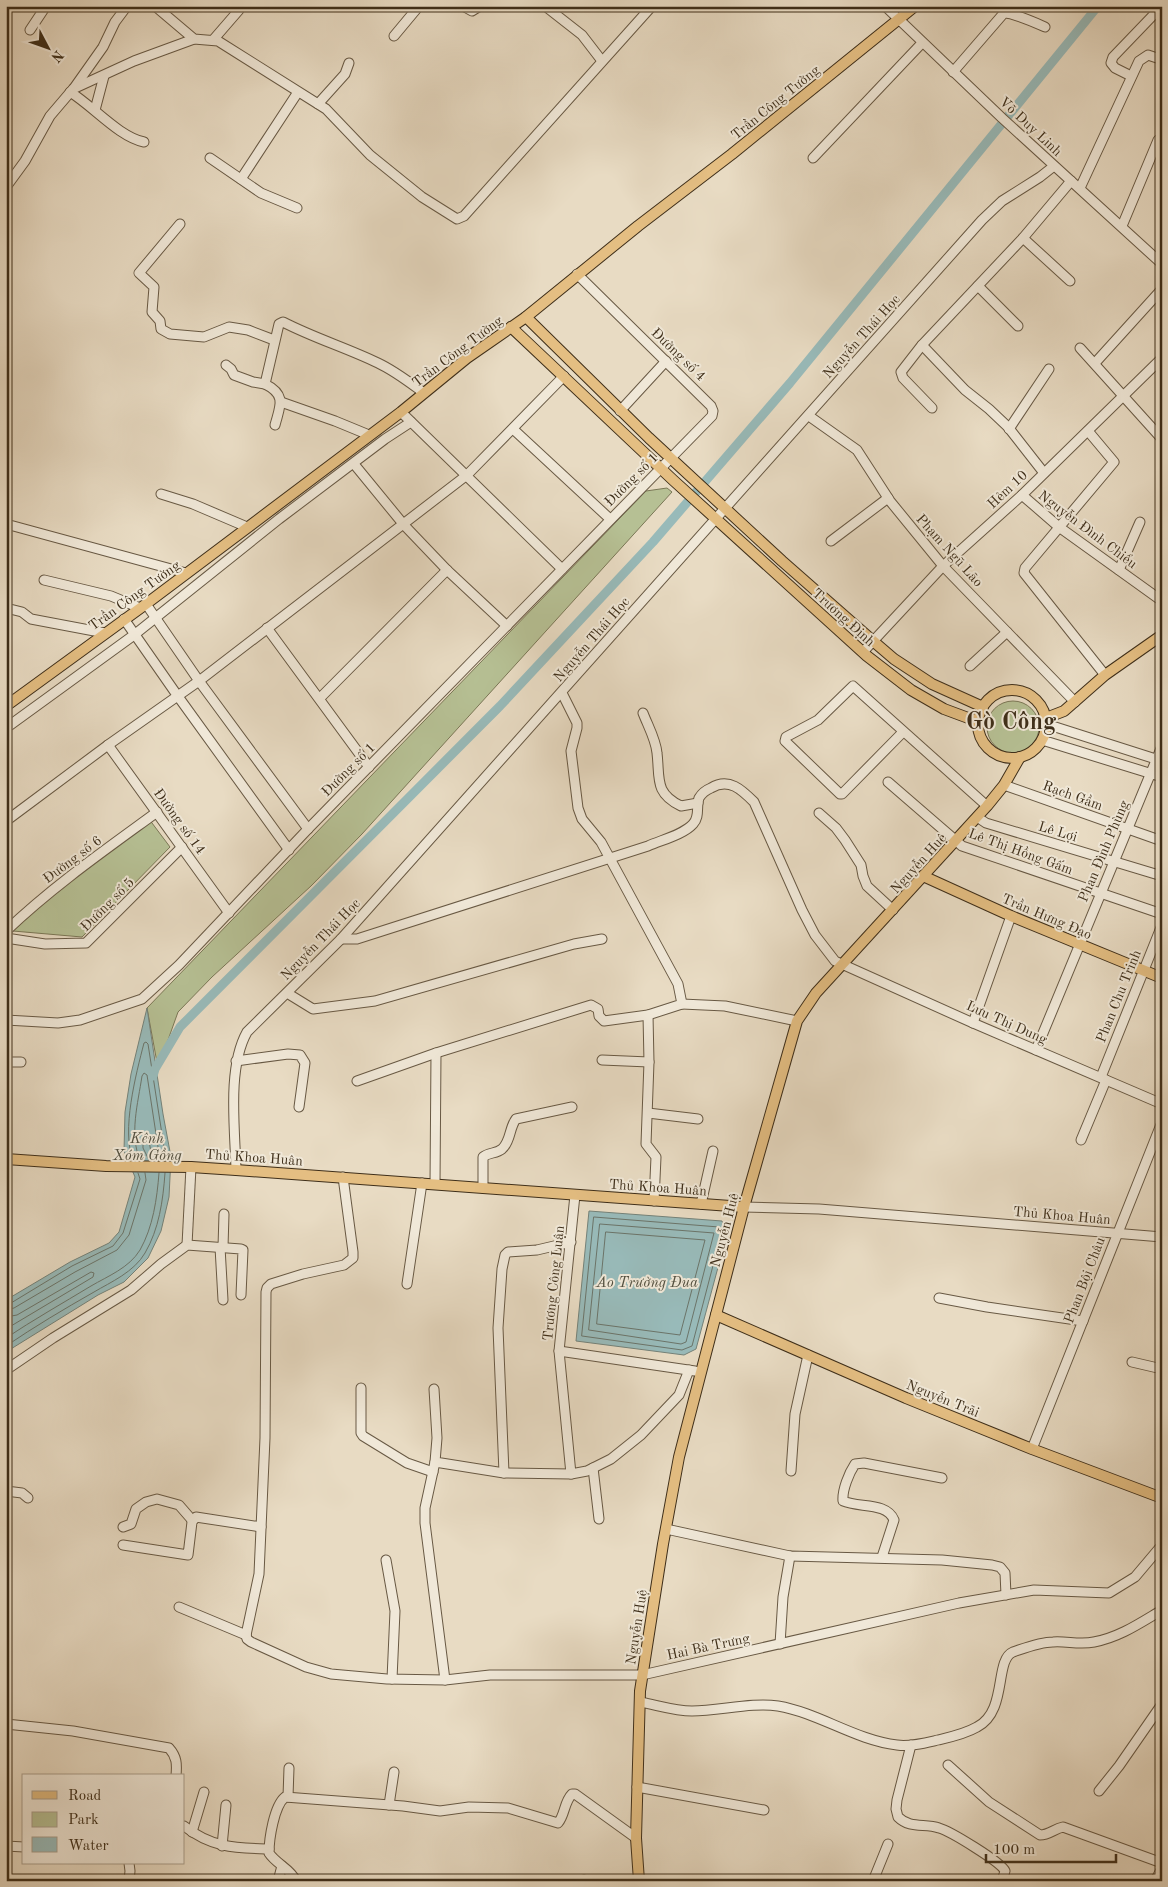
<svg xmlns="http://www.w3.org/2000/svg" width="1168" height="1887" viewBox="0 0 1168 1887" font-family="'Old Standard TT',serif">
<rect width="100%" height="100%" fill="#e8dbc3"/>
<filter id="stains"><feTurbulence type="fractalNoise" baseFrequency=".004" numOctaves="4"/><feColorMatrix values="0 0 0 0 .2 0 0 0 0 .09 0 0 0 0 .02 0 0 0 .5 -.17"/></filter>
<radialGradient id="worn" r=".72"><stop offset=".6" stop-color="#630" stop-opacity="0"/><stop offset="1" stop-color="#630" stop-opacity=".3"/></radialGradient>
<g fill="#b6c094" stroke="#7a7756">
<polygon points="667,488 672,492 362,834 311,886 212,977 178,1012 158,1068 147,1008 646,491"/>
<circle cx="1013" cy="727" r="26"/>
<polygon points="149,819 170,847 82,937 13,931 9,927"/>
</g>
<g fill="#98bab9" stroke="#748279">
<polygon points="147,1008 163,1114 171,1157 169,1197 161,1231 148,1258 124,1282 98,1295 6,1352 6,1300 70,1262 109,1243 119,1232 135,1177 124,1151 125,1112 131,1074"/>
<polygon points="589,1211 722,1221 727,1234 696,1349 684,1355 576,1341"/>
</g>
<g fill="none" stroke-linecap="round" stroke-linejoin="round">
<g stroke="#6b7469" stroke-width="1">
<path d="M133,1160C121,1131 136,1074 144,1043L146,1042L148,1044L166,1160"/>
<path d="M140,1160C129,1135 138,1103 142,1076L144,1073L147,1075L160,1160"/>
<polyline points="149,1160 143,1148 143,1135 145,1133 148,1135 152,1158 151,1160"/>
<polygon points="594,1217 719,1227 721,1235 692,1346 682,1350 582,1336"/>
<polygon points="600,1224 714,1233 686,1342 681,1344 589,1330"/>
<polygon points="606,1232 705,1240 680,1335 597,1324"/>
<polyline points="6,1304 11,1303 72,1266 113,1246 123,1233 140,1179 138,1173"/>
<polyline points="6,1310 14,1308 75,1272 117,1250 129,1235 146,1180 145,1173"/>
<polyline points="6,1317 17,1315 91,1272 94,1273 93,1277 6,1329"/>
<path d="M6,1338C33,1320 63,1303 91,1286C108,1276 129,1268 140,1250C153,1227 157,1199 159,1173"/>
<path d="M6,1346C34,1327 64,1309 94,1292C111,1282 134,1272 145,1253C159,1229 163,1201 165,1173"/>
</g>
<polyline stroke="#98bab9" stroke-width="9" points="153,1076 155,1069 180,1027 500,706 653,542 790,383 1098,6"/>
<g stroke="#685944" stroke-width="11">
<g id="minor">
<polyline points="155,6 194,39 218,41 326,109 370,155 422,197 457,219 464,216 652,6"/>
<polyline points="463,6 472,11 480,6"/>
<polyline points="545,6 582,35 602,61"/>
<polyline points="885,6 1002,118 1162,264"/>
<polyline points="30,30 46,6"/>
<polyline points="394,36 419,6"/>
<polyline points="213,40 239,10 238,6"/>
<path d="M953,72L1004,13C1012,13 1036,23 1045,27"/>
<polyline points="1131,76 1115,68 1111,63 1113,57 1162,6"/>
<polyline points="74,88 103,47 115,22 127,6"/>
<path d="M70,92C93,106 119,137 144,142"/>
<polyline points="318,104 345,74 349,63"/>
<polyline points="95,110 104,76"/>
<polyline points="210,158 261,193 297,208"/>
<polyline points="813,158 922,43"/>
<polyline points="241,179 298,92"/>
<polyline points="6,187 25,161 50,116 73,89 134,61 194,39"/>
<polyline points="1080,188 1139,61 1148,55 1157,58"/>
<polyline points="180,224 139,273 154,287 152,312 160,321 161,329 170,334 204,337 229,327 248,330 274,340"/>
<polyline points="1122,226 1158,140"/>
<polyline points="1023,238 1070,281"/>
<polyline points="978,286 1018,326"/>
<polyline points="922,345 965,390 989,409 1008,427 1044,473"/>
<polyline points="1080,348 1162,439"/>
<polyline points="1095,363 1162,289"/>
<polyline points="226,365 231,369 234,375 253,382 265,384"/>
<polyline points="281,402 335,421 369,435"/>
<polyline points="932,408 903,378 901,372 922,345 1023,238 1071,181"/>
<polyline points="620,411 666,361"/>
<polyline points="401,412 562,569"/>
<polyline points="809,416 857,450 890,501 943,566 1075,702"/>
<path d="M275,425C280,406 287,395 265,384L279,324L283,322C314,338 347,348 378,363C395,371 409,382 424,393"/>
<polyline points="513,429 610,519"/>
<polyline points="1009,429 1049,369"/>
<polyline points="1088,431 1114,462 1025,568 1024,573 1105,675"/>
<polyline points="354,464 404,525 447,570 507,626"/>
<polyline points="161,494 193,504 247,527"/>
<polyline points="1022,495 1059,527 1162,601"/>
<polyline points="6,524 186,573"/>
<polyline points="831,541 888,498"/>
<polyline points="1119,570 1140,522"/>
<polyline points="44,580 111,596 140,608"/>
<polyline points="146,604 199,681 308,829"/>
<polyline points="6,608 22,612 31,619 105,633"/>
<polyline points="124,619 177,695 289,850"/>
<polyline points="267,628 369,767"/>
<polyline points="863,652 943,566 1022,495 1162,358"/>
<polyline points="970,666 1007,632"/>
<polyline points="320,698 447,570"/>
<path d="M643,713C648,726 656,740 657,753C660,778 654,793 681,806L698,803"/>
<polyline points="1046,724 1162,761"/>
<polyline points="6,728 134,635 279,519 385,439 411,422"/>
<polyline points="903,732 842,794 840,794 785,741 786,737 818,720 853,686 987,806"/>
<polyline points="1042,740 1162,777"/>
<polyline points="108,745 229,913"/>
<polyline points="888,782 962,846 1162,914"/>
<polyline points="1004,785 1162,841"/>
<polyline points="819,813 836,828 845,840 861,865 863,876 867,886 893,910"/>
<polyline points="977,817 986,823 1162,876"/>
<polyline points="6,821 108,745 199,681 467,475 564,376"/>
<path d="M6,931C52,887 105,850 157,812"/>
<polyline points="6,938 45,944 86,943 182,847"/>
<path d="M341,939H357L648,846C661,840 683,835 693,824C700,817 696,807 699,798C702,793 706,790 711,788C729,777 742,790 754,802L802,910L815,935L835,961L973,1023L1162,1104"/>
<polyline points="287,993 313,1009 375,1001 574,944 602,939"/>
<polyline points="682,1004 725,1006 797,1021"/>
<polyline points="648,1015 649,1062 646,1144 656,1157 654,1201"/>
<polyline points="6,1020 58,1023 80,1020 142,999 179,965 308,829 712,416 713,411 711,406 577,274"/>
<polyline points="973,1023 1011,916"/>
<polyline points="1036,1050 1162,746"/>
<polyline points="602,1060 649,1062"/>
<polyline points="236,1061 288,1054 300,1055 305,1063 299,1107"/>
<polyline points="6,1062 21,1062"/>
<polyline points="1101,1077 1162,925"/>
<polyline points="357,1081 436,1053 591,1005 598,1009 599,1016 604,1021 648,1015 682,1004 678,984 601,842 582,819 578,808 571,751 577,728 577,723 562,693"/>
<polyline points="648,1113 698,1119"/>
<polyline points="1081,1140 1106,1080"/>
<path d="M236,1170C235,1128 227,1068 247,1032L341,939L982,220L1002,201L1040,177L1054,166"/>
<polyline points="435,1184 436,1053"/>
<path d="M483,1188V1157C489,1152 496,1154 502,1149C511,1141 509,1128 516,1119L572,1107"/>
<polyline points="575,1195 559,1351 571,1474 587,1471 611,1459 641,1435 679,1395 689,1370"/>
<polyline points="701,1204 713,1151"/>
<polyline points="744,1207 819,1209 1162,1237"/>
<polyline points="187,1245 191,1167"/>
<polyline points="220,1247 223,1300"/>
<polyline points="223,1247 224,1214"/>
<polyline points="407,1284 422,1183"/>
<polyline points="939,1298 987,1307 1083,1321"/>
<polyline points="559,1351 695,1371"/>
<polyline points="1132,1362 1162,1369"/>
<polyline points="6,1370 53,1338 131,1290 161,1264 187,1245 241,1249 243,1250 241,1295"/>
<polyline points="361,1388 361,1433 363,1436 407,1463 433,1472"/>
<polyline points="434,1389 437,1438 435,1462 504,1473 571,1474"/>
<polyline points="1032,1449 1162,1122"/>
<polyline points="435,1462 425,1508 425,1523 445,1680"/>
<polyline points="593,1468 599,1519"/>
<polyline points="791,1471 795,1414 808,1355"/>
<polyline points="504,1473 498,1328 502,1269 505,1255 508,1252 537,1250 571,1242"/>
<polyline points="6,1491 22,1493 28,1498"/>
<polyline points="123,1527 131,1524 136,1509 146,1502 157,1499 179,1505 192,1520"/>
<polyline points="666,1529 790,1556 942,1560 992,1565 1000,1567 1005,1573 1006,1595"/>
<polyline points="123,1545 188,1555 192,1522 196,1517 261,1527"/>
<path d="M882,1557L894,1520C887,1502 859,1508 843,1501C842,1490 849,1473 855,1464L864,1463L942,1478"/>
<polyline points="386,1560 395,1611 392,1679"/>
<polyline points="179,1607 246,1635"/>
<polyline points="246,1635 247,1639 251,1642 306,1667 331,1674 387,1679 445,1680 490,1675 642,1675 959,1603 1034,1590 1109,1593 1135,1577 1162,1545"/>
<polyline points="246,1635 259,1574 265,1438 266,1292 267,1288 271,1284 303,1274 344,1265 353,1258 353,1252 343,1177"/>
<polyline points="780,1644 783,1597 790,1556"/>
<path d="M640,1702C657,1705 675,1711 692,1711C719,1711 752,1702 778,1706C819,1713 855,1740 897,1745C910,1747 925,1743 938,1740C951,1737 965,1734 977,1727C1008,1711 994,1660 1013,1652C1025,1648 1040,1642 1053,1642C1067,1641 1080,1645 1094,1642C1120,1637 1140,1623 1162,1610"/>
<path d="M6,1724L73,1731L169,1748C177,1757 177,1764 176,1776"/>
<path d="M911,1745L897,1800L896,1809L898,1817C910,1829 925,1823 939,1828C950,1831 1001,1862 1005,1871L1002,1881"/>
<path d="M948,1765L989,1802L1040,1835C1049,1835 1054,1829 1063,1827L1162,1863"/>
<polyline points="637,1787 764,1810"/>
<polyline points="1099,1791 1119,1766 1162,1704"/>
<polyline points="288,1797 289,1768"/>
<polyline points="389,1805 394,1772"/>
<path d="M184,1826C212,1848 235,1848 269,1849"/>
<polyline points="192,1832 204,1792"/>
<polyline points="6,1846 24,1847"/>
<polyline points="222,1846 226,1805"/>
<polyline points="129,1881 130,1871 129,1863"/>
<polyline points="278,1881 282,1866"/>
<path d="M296,1881C291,1869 276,1864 269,1853C269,1839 274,1806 285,1797L403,1806L440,1811L469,1807L508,1808L558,1823C565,1815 564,1802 572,1794H575L636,1838"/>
<polyline points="584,1881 584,1880"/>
<polyline points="873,1881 888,1844"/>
<polyline points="1155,1881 1162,1868"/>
</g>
</g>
<g stroke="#3e2e19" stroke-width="12">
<g id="major">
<polyline points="526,317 649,438 782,561 873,641 894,659 932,684 983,707"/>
<polyline points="511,327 673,480 867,656 911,690 944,709 979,722"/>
<circle cx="1012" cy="724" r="34"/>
<polyline points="6,706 146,604 401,412 467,358 526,317 638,226 732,154 915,6"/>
<polyline points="1046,718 1064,711 1105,675 1162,635"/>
<polyline points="923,876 1011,916 1162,978"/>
<polyline points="6,1159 106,1166 191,1167 236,1170 744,1207"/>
<polyline points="716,1315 906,1398 1032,1449 1162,1498"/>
<polyline points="639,1881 636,1838 640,1691 663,1544 679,1457 744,1207 797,1021 816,993 987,806 1004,785 1020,757"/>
</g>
</g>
<use href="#minor" stroke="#f0e8d8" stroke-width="9"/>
<use href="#major" stroke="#e4be82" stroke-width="10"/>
</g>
<g text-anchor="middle" stroke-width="4" stroke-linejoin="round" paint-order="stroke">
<g font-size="14" fill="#3e2e19" stroke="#f0e8d8">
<text transform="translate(775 102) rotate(-39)" y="5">Trần Công Tường</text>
<text transform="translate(1031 126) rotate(43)" y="5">Võ Duy Linh</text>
<text transform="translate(861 336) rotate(-48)" y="5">Nguyễn Thái Học</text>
<text transform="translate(457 351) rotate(-37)" y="5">Trần Công Tường</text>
<text transform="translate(679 354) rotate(44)" y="5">Đường số 4</text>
<text transform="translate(631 479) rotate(-45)" y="5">Đường số 1</text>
<text transform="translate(1007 489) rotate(-43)" y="5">Hẻm 10</text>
<text transform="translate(1088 529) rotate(37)" y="5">Nguyễn Đình Chiểu</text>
<text transform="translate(950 550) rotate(48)" y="5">Phạm Ngũ Lão</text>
<text transform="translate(134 595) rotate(-36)" y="5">Trần Công Tường</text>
<text transform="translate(844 617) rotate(42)" y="5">Trương Định</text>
<text transform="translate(591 639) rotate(-49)" y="5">Nguyễn Thái Học</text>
<text transform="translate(348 769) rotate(-45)" y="5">Đường số 1</text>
<text transform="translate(1073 795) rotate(20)" y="5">Rạch Gầm</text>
<text transform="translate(180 821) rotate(54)" y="5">Đường số 14</text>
<text transform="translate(1058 831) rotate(17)" y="5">Lê Lợi</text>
<text transform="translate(1021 851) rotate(20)" y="5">Lê Thị Hồng Gấm</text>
<text transform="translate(1103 851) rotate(-67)" y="5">Phan Đình Phùng</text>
<text transform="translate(72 859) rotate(-37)" y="5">Đường số 6</text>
<text transform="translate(918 863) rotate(-48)" y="5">Nguyễn Huệ</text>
<text transform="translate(107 904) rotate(-45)" y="5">Đường số 5</text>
<text transform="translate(1047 916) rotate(23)" y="5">Trần Hưng Đạo</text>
<text transform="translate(320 939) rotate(-46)" y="5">Nguyễn Thái Học</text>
<text transform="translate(1118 996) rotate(-68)" y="5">Phan Chu Trinh</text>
<text transform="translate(1007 1022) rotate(24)" y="5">Lưu Thị Dung</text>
<text transform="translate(254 1157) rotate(4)" y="5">Thủ Khoa Huân</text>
<text transform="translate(658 1187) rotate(4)" y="5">Thủ Khoa Huân</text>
<text transform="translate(1062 1215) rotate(5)" y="5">Thủ Khoa Huân</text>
<text transform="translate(724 1230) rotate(-75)" y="5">Nguyễn Huệ</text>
<text transform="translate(1084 1280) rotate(-69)" y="5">Phan Bội Châu</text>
<text transform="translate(553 1283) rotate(-84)" y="5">Trương Công Luận</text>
<text transform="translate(943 1398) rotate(22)" y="5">Nguyễn Trãi</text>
<text transform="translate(636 1627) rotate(-81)" y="5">Nguyễn Huệ</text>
<text transform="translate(708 1646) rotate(-12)" y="5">Hai Bà Trưng</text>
</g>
<g font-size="15" font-style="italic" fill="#545141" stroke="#f0e8d8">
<text x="147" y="1143">Kênh<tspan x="147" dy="17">Xóm Gồng</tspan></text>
<text x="647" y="1287">Ao Trường Đua</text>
</g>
<g font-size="24" font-weight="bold" fill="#3e2e19" stroke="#f0e8d8">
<text x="1011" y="729">Gò Công</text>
</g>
</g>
<rect width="1168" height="1887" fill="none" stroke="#e8dbc3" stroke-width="25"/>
<rect x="8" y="8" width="1153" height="1872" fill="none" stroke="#3e2e19" stroke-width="2.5"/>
<rect x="12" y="12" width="1143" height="1862" fill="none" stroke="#3e2e19"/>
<rect x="22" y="1774" width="162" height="90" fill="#f0e8d8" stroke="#a99e8c"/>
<rect x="32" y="1791" width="25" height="8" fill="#e4be82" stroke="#a99e8c"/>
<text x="68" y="1800" font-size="15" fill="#3e2e19">Road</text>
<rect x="32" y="1812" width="25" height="15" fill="#b6c094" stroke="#a99e8c"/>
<text x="68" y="1824" font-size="15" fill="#3e2e19">Park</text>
<rect x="32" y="1837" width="25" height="15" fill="#98bab9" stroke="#a99e8c"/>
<text x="68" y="1850" font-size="15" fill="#3e2e19">Water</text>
<g transform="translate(48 48) rotate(131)" stroke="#f0e8d8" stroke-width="4" paint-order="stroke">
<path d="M0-4L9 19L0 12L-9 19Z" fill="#3e2e19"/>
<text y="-8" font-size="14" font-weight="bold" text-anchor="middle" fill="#3e2e19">N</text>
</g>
<path d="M986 1854v8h130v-8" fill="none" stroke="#3e2e19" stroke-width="2.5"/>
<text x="993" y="1854" font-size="15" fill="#3e2e19" stroke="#f0e8d8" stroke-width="4" paint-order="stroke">100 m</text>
<rect width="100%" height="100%" filter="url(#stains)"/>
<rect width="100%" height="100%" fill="url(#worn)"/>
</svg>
